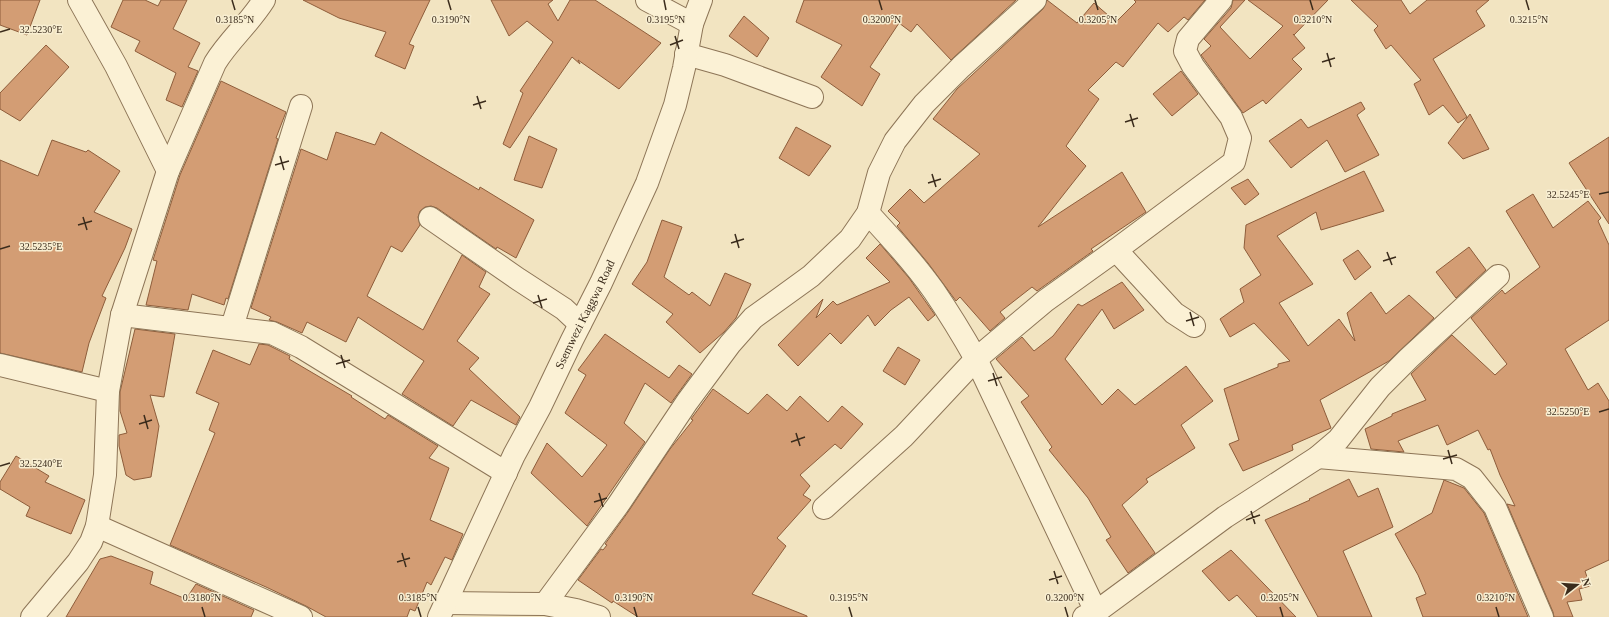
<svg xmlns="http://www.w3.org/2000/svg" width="1609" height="617" viewBox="0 0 1609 617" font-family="'Times New Roman',serif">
<rect width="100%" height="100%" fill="#f2e4c1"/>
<g fill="#d39d74" stroke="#8e5d3b">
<polygon points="0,0 40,0 27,35 0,25"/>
<polygon points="123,0 145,0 158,6 161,0 187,0 173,29 200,43 188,67 198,71 182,107 166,100 176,73 135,51 140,41 111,27"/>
<polygon points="303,0 430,0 409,44 414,46 405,69 375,56 386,32 339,18"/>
<polygon points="491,0 553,0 548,4 558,21 570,0 595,0 661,43 619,89 578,60 580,64 572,57 510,148 503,144 523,93 520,91 553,42 527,21 509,36"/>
<polygon points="804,0 1016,0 951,60 917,24 911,32 899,23 870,67 880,74 862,106 821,77 842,45 796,22"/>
<polygon points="1047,0 1077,23 1094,3 1116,22 1136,2 1134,0 1205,0 1188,20 1184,17 1168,32 1158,23 1123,67 1116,62 1088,90 1099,99 1066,146 1086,166 1038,227 1122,172 1146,212 1091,249 1093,251 1037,291 1032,287 1000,312 1005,318 990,331 960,297 956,301 928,263 897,226 900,223 888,211 910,189 924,203 980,154 933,119 957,89 1043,9"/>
<polygon points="1233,0 1245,0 1220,27 1250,59 1283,26 1248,0 1328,0 1294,35 1293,34 1305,48 1292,59 1302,69 1266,104 1263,100 1243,113 1201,55 1211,46 1204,39 1231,8"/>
<polygon points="1351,0 1401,0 1410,14 1427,0 1489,0 1476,11 1485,26 1433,59 1467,117 1458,123 1443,105 1429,115 1414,84 1421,80 1391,45 1386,49 1374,30 1378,26"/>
<polygon points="744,16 769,38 757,57 729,36"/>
<polygon points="46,45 69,67 20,121 0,109 0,93"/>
<polygon points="1181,71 1198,94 1172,116 1153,94"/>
<polygon points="221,81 286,112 276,138 278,139 228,299 226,298 224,305 192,294 188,310 146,305 157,261 153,260 180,175"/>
<polygon points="1361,102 1365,109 1357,115 1379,155 1345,172 1327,140 1291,168 1269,141 1301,119 1308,128"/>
<polygon points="1470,114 1489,149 1463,159 1448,143"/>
<polygon points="796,127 831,146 809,176 779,158"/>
<polygon points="336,132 375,145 381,132 479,190 480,187 534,220 516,258 497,247 496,249 437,208 431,206 425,207 420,211 418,217 420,225 402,252 391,246 367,296 423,330 462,255 486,272 479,287 490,294 457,341 479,358 469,369 520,417 516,425 471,400 453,426 402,394 424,361 358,317 346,342 307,322 302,333 277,322 269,320 271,317 251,308 301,149 327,160"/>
<polygon points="529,136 557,149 542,188 514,180"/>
<polygon points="1609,137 1609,224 1569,163"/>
<polygon points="52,140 86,152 88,150 120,171 94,212 132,229 125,248 102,296 106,298 89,343 82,372 0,353 0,160 38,176"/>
<polygon points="1364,171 1384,211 1321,230 1316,212 1277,236 1313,284 1279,303 1308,346 1339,319 1355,341 1347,313 1371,292 1386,314 1409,295 1434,318 1389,361 1320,400 1331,428 1292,445 1293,450 1243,471 1229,444 1239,440 1224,389 1278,367 1278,364 1290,361 1254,323 1230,337 1220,319 1244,302 1240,289 1261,275 1244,248 1246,225"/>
<polygon points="1248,179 1259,194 1245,205 1231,188"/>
<polygon points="1533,194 1553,228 1588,201 1601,218 1598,221 1609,245 1609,320 1565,349 1588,390 1598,383 1609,401 1609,560 1585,571 1590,586 1579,589 1582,600 1567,602 1573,617 1554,617 1553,612 1507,504 1515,506 1500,475 1490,449 1488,450 1478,430 1447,445 1438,425 1398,441 1404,452 1371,449 1365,429 1392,416 1392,414 1426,400 1411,374 1452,335 1495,375 1507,364 1471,318 1502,290 1505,294 1540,267 1506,211"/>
<polygon points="662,220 682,227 664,277 689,295 692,292 710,306 725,273 751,284 736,318 724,332 700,353 666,322 673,314 632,284 647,262"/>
<polygon points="880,244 909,278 935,315 928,321 909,297 891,310 875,326 868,315 841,344 830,333 798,366 778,345 823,299 816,318 833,301 837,305 890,282 866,258"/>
<polygon points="1469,247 1486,270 1456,298 1436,272"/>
<polygon points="1358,250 1371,267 1355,280 1343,260"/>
<polygon points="1122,282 1144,310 1114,329 1102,309 1065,359 1102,405 1118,389 1135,405 1186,366 1213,401 1181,425 1195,448 1146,479 1148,482 1122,505 1155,553 1128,573 1106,540 1111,537 1088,498 1049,450 1052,447 1021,402 1029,396 996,359 1022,337 1034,351 1053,336 1078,304 1082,306"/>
<polygon points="135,329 175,334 164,397 150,395 159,426 151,477 134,480 126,475 119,446 119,435 127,433 120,411 120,392"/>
<polygon points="605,334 669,378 679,365 692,374 671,403 645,383 624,423 645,442 587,526 531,473 547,443 582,477 607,445 565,413 586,375 578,370"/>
<polygon points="259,344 268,345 290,356 289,359 352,396 351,397 385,419 388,415 438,446 429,458 449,468 430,520 463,534 452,560 445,557 431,585 427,582 415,611 410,609 407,617 326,617 306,606 266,587 170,545 215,433 209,430 219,403 196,393 213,350 250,365"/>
<polygon points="898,347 920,360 905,385 883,371"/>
<polygon points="713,389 748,414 767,394 787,411 800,396 828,422 842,406 863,424 841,449 835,444 800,475 810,486 803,495 811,500 777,538 786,546 752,594 807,616 807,617 638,617 613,601 612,603 578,580 601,549 603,550 607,545 605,544 628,512 670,449 693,420 691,419"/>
<polygon points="16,456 49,476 45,482 85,500 71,534 26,516 30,507 0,489 0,482"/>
<polygon points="1349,479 1358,497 1378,488 1393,527 1343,551 1372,617 1318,617 1265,520 1310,500 1309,499"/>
<polygon points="1444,480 1464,488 1484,513 1528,617 1423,617 1416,598 1426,594 1418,575 1395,534 1432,513"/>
<polygon points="1231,550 1296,617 1257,617 1237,595 1229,601 1202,571"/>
<polygon points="111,556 153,572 150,584 186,599 196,584 254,610 251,617 66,617 100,559"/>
</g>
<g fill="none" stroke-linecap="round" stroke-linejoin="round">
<g stroke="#8d7557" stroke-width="24">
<g id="minor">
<polyline points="79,0 116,66 168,171"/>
<polyline points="647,0 692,24"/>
<polyline points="686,54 725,65 812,97"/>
<path d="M868,213C891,238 914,263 934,291C949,313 963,336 976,359L1096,612"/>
<polyline points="430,218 518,279 564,309 580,324"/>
<polyline points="1116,250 1174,313 1194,326"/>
<polyline points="122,315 272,333 301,347 506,473"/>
<polyline points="232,327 301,106"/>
<polyline points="0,365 108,391"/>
<polyline points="1318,457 1456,469 1472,478 1495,507 1542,617"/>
<polyline points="824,508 904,436 976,359 1045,301 1116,250 1234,162 1240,138 1231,117 1193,66 1185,51 1188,39 1221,0"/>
<polyline points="97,526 301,617"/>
<polyline points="445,603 545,604 576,610 599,617"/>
<polyline points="545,604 618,505 687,402 730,344 753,318 811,276 850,239 868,213 879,173 895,141 924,104 961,67 1035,0"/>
<path d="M32,617L78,562L91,542L97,526L105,475L108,391L122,315L168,171L215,63C229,40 249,24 264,0"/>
<path id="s1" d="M439,617L514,455L540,407L572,340L601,283L647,183L675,105L684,68L692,24L701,0"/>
<polyline points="1084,617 1096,612 1225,517 1318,457 1338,440 1380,387 1409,358 1498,276"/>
</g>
</g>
<use href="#minor" stroke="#fbf1d5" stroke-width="22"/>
</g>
<path fill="none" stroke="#3b2c1c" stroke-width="1.5" d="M232,0L235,10M448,0L451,10M664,0L666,10M879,0L882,10M1095,0L1098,10M1310,0L1313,10M1526,0L1529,10M0,32L10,29M675,36L679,49M670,45L683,40M1327,53L1331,67M1322,62L1335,58M477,96L481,109M473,105L486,101M1130,114L1134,127M1125,122L1138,118M280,156L284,170M275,165L289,161M932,174L936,187M928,183L941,179M1599,194L1609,192M83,217L87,230M78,225L92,221M735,234L739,248M731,243L744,239M0,249L10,246M1387,252L1392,265M1383,261L1396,257M538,295L542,308M533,303L547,299M1190,312L1194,326M1186,321L1199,317M341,355L345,368M336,364L350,360M993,373L997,386M988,381L1002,377M1599,412L1609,409M144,415L148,429M139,424L152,420M796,433L800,446M791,442L805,437M1448,450L1452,464M1443,459L1457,455M0,466L10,463M599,493L603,507M594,502L607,498M1251,511L1255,524M1246,520L1260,515M402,553L406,567M397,562L410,558M1054,571L1058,584M1049,580L1062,576M202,607L205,617M418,607L421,617M634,607L637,617M849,607L852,617M1065,607L1068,617M1280,607L1283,617M1496,607L1499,617"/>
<g text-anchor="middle" stroke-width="3" stroke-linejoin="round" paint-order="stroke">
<g font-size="12" fill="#3b2c1c" stroke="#f8eed1">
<text dy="4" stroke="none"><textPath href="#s1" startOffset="336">Ssemwezi Kaggwa Road</textPath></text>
</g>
</g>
<g font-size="10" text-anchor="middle" fill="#3b2c1c" stroke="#f8eed1" stroke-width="3" stroke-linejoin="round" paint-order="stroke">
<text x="235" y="23">0.3185°N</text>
<text x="451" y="23">0.3190°N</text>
<text x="666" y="23">0.3195°N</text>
<text x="882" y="23">0.3200°N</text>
<text x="1098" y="23">0.3205°N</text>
<text x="1313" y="23">0.3210°N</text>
<text x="1529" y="23">0.3215°N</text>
<text x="41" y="33">32.5230°E</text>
<text x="1568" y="198">32.5245°E</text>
<text x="41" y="250">32.5235°E</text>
<text x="1568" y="415">32.5250°E</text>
<text x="41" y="467">32.5240°E</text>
<text x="202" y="601">0.3180°N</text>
<text x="418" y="601">0.3185°N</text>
<text x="634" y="601">0.3190°N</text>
<text x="849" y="601">0.3195°N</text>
<text x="1065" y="601">0.3200°N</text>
<text x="1280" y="601">0.3205°N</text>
<text x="1496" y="601">0.3210°N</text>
</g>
<g transform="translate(1577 585) rotate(73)" stroke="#f8eed1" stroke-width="3" paint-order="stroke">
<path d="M0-3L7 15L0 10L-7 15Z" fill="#3b2c1c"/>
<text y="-6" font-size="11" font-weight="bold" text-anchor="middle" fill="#3b2c1c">N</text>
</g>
</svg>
